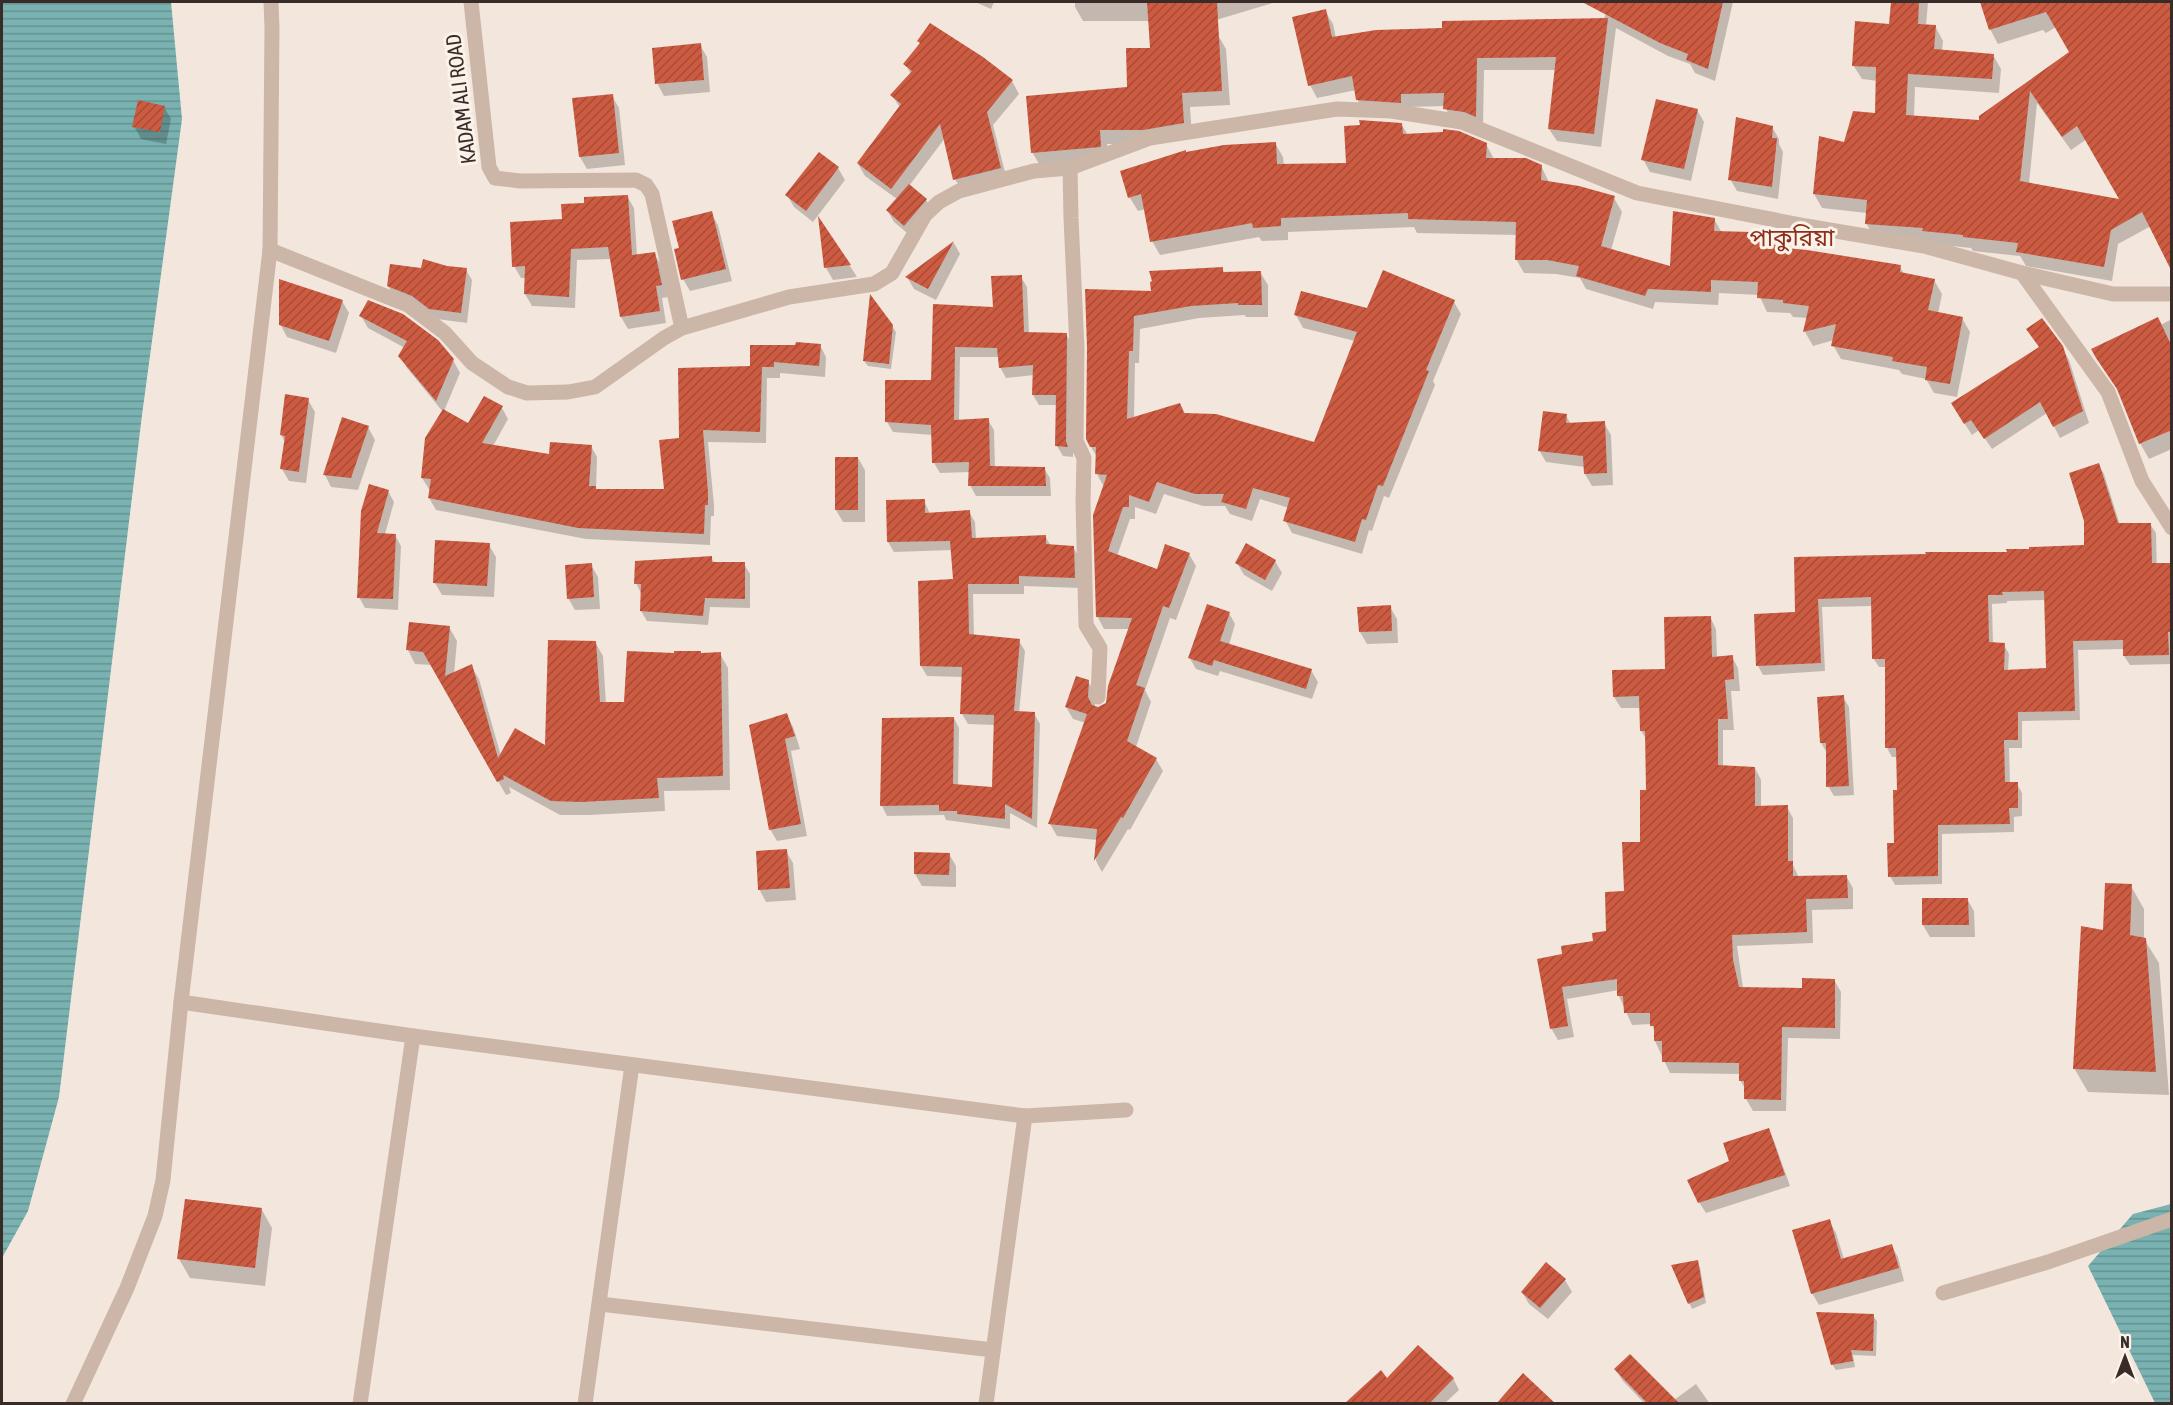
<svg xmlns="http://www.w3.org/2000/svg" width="2173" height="1405" viewBox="0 0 2173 1405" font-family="'Asap Condensed','Noto Sans Bengali',sans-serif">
<defs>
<pattern id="water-rules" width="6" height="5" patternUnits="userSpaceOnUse" patternTransform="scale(1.5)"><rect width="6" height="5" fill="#7ab2b1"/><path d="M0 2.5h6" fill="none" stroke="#659190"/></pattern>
<pattern id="building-hatch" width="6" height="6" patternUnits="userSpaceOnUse" patternTransform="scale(1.5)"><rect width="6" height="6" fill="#cc5b42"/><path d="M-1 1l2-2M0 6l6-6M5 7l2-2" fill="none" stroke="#a74b37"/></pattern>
</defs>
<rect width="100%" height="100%" fill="#f3e7dd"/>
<g fill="url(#water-rules)">
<polygon points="2,2 171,2 182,119 142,415 59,1097 28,1211 2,1258"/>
<polygon points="2171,1204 2171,1403 2155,1403 2088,1266 2133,1214"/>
</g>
<g fill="#0003" fill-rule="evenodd">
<polygon points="975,2 994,2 991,9"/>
<polygon points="1075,2 1276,2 1206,23 1218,35 1226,49 1230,105 1190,107 1192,137 1152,144 1107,144 1109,160 1041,167 1032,152 1128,88 1151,49 1150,21 1083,21 1075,7"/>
<polygon points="1613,2 1651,2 1661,7 1663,2 1733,2 1715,81 1695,73 1690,64 1668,56 1616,28 1601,147 1557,141 1549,129 1556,70 1484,70 1483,129 1452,122 1445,106 1407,107 1365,113 1357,99 1356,90 1317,98 1310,85 1325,11 1333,24 1336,38 1596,32"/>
<path d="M1892,2H1928L1926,26H1935L1943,41L1942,51L1993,55L2001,69L1999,93L1915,87L1914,117L1980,122L2071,53L2056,27L2046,33L2043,30L1998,44L1990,29L1981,2H2172V269L2151,226L2118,244L2112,281L2026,266L2020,256L1973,251L1971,248L1875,238L1866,223L1867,213L1822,208L1814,194L1845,144L1877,115L1878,81L1862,79L1853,65L1891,25ZM2037,103L2071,150L2087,139L2122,201L2029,184Z"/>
<polygon points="700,45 707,57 710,92 664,96 657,83"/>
<polygon points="983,58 1012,81 1019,94 993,125 1007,180 962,191 955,179 945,138 909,186 926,200 933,212 912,237 894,222 887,210 897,199 865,176 858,164 900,108 892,95 911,74 905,64"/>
<polygon points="612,96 619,108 625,165 587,169 580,157"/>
<polygon points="164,107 171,119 166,144 141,139 134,126"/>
<polygon points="1697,110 1704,122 1691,181 1650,172 1643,159"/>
<polygon points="1401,124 1408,135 1486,144 1494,159 1541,166 1549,182 1614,198 1622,212 1611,250 1672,268 1714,219 1722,233 1751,234 1755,240 1765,241 1767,245 1776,249 1900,267 1904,274 1934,280 1942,294 1938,314 1962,318 1970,332 1957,397 1934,393 1926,379 1902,374 1899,370 1841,359 1833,345 1834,340 1813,346 1805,332 1808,318 1793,317 1790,313 1767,312 1759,295 1719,293 1718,305 1655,302 1653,309 1586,289 1580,278 1556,274 1524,273 1516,259 1517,235 1417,233 1414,227 1288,232 1288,240 1262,241 1259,237 1160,255 1152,241 1146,209 1138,211 1130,198 1122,172 1275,143 1283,157 1284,166 1348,165"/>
<polygon points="1772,127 1779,139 1779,144 1783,152 1778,199 1737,191 1730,179"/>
<polygon points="838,168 845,180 813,222 794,207 787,195"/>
<polygon points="627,196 634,208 637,256 654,253 661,265 668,297 662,298 666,323 628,329 621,317 611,259 577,260 575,308 532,306 525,294 526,278 521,278 514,266 563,221 586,204"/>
<polygon points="711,213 718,225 732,281 690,291 683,279 681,249"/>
<polygon points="820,222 850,266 857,277 833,280 826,268"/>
<polygon points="954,243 960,254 936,300 914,289 907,277"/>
<polygon points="447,267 466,270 472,280 467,323 437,319 394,296 388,286 422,269"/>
<polygon points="1222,269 1225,273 1260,272 1268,285 1268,317 1246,317 1245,315 1199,318 1140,329 1139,363 1135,363 1134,419 1180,404 1186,415 1315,444 1355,341 1303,328 1296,315 1454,302 1461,314 1433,381 1435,385 1389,498 1384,496 1372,531 1369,530 1362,554 1292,533 1285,520 1289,508 1260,499 1252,521 1230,514 1225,506 1203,506 1164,494 1156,514 1135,507 1135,519 1130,519 1117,556 1158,571 1189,554 1196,566 1176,620 1170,618 1145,690 1151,702 1136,747 1156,759 1163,771 1130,830 1128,829 1102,872 1096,861 1097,840 1057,836 1050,824 1086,723 1073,719 1066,707 1088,681 1095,694 1095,707 1098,708 1107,704 1130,629 1104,629 1097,616 1104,487 1097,474 1097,457 1091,447 1088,348 1153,292"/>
<polygon points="1021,277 1027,287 1029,333 1066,334 1072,345 1073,457 1063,456 1057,446 1058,405 1039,405 1033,395 1034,375 1006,378 1000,367 1000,357 960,357 959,421 988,420 994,430 995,468 1044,468 1050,478 1051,496 976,496 970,485 970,472 940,473 934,463 933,435 893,432 887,422 932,381 935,306 994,308"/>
<polygon points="342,301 349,313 336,353 287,337 280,324"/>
<polygon points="361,316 453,360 460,373 444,411 468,426 502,408 508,419 493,446 550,456 591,446 597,457 596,490 666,490 681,440 751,367 820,345 826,357 825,377 780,373 780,378 767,378 766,443 708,442 714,505 714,516 711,516 710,545 586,539 436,510 429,498 431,489 429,489 422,478 443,412 407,368 400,356 405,348 368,328"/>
<polygon points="2172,319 2172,449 2149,459 2140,443 2121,395 2097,358"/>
<polygon points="892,326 896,332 891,369 868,366 864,361"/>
<polygon points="2062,347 2069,360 2089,423 2060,438 2047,413 1992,449 1979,430 1972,435 1959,415 2040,348"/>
<polygon points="308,400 315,412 306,483 289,481 282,469 285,442 281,435"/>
<polygon points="1566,416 1571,424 1604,423 1611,435 1613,485 1592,486 1585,474 1585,467 1546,462 1539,450"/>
<polygon points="368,427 375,440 358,490 331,487 325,475"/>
<polygon points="858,458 865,470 865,522 843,522 836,510"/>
<path d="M2099,465L2104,474L2120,525L2150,524L2156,533L2158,620L2172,580V664L2130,665L2124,656V649L2078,650L2080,720L2022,721V748H2009L2010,784H2017L2022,793V816L2014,817V832L1942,834V884L1895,885L1890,876L1895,845L1898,791L1897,757H1892L1887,748L1886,667H1879L1873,658V606L1822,607L1825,671L1763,675L1758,666L1797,613L1796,559L2008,553L2086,547ZM2046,600L2047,669L2008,671L2009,654L2004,645L1993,644L1992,604L2007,603V601Z"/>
<polygon points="388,491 394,502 385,534 395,535 401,546 398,610 365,608 359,597"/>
<polygon points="924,500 930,514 969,512 975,522 976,539 1045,536 1051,546 1073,547 1079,557 1080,588 1024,586 1024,594 973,594 974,636 1019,641 1025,651 1019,713 1034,713 1040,724 1037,828 1010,813 1010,829 946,820 944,815 887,816 882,806 884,719 954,718 959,728 958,786 994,789 995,725 968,724 962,714 963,677 927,676 921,666 955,581 953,550 894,552 888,542"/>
<polygon points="489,545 496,557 494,597 442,595 435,583"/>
<polygon points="711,557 715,564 744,564 750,574 750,608 710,607 708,625 647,621 641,611 641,593 636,583"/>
<polygon points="1275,561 1282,573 1272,591 1244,575 1237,563"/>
<polygon points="591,565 598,577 600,609 575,610 568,598"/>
<polygon points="1390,607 1397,619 1398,643 1367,644 1360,632"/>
<polygon points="1229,613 1235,624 1229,645 1311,670 1318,682 1312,699 1220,671 1218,676 1196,669 1189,657"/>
<polygon points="1710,617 1716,629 1717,658 1732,657 1738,668 1740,691 1731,691 1734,730 1723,730 1723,767 1755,768 1761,780 1761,807 1787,807 1793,818 1793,865 1799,878 1846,876 1853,888 1853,909 1812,910 1813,943 1737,946 1743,988 1804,989 1834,980 1841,992 1840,1039 1788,1038 1786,1111 1753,1111 1746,1099 1746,1090 1740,1080 1740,1074 1670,1073 1655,1041 1655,1033 1652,1024 1632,1025 1619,996 1619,990 1567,999 1574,1037 1558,1040 1551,1028 1564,956 1595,942 1608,933 1625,892 1641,843 1647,792 1647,740 1641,731 1641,708 1621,708 1614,697 1666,670"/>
<polygon points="449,627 457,641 454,674 471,666 479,679 501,756 547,747 595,642 603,656 606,704 626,704 701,654 720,654 728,668 730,790 664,791 665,811 589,815 560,815 509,787 511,793 506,795 432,665 415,664 408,650"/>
<polygon points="1843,697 1849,707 1854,795 1834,796 1828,786 1827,753 1821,743"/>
<polygon points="786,715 793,727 800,749 791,751 807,836 777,841 770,829"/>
<polygon points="786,851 793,863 796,900 766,902 759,889"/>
<polygon points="949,854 956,866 956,887 922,886 915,874"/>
<polygon points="2131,886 2144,909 2144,939 2159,963 2169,1095 2088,1092 2074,1068 2104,932"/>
<polygon points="1967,899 1974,911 1975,937 1930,937 1923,925"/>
<polygon points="1768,1130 1774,1141 1790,1186 1706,1213 1699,1202 1731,1162"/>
<polygon points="262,1210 272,1228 265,1286 190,1278 179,1259"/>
<polygon points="1829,1221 1836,1233 1844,1259 1891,1245 1898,1257 1904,1281 1819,1305 1812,1293"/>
<polygon points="1697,1262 1700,1267 1706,1303 1692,1309 1673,1266"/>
<polygon points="1565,1280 1572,1292 1548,1319 1529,1304 1522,1292"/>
<polygon points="1873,1316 1877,1321 1876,1356 1853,1355 1855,1367 1836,1370 1832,1364"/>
<polygon points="1616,1370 1674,1400 1696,1384 1710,1404 1645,1404 1622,1380"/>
<polygon points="1453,1378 1459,1390 1444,1404 1346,1404 1387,1380"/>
</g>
<g fill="url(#building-hatch)" fill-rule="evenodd">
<polygon points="1147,2 1217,2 1222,91 1182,93 1184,123 1143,130 1100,130 1101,146 1100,147 1031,153 1026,96 1127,87 1126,48 1150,48"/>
<polygon points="1582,2 1723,2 1708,69 1686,60 1688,54 1660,43"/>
<path d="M1891,2H1919L1918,24L1936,25L1934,49L1994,54L1992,79L1908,74L1906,115L1979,120V116L2069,52L2046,12L1989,30L1980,2H2172V272L2142,212L2111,230L2104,267L2016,252L2018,243L1963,237V235L1922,231L1923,228L1865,224L1867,200L1813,194L1819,136L1844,142L1853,111L1875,113L1876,67L1852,66L1855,21L1889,24ZM2030,91L2062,137L2077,126L2119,199L2020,181Z"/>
<polygon points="1326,9 1332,37 1376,30 1442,28 1442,21 1608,18 1594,134 1548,129 1556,57 1477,58 1476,117 1464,112 1443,109 1444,93 1401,94 1401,103 1356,100 1352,76 1308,86 1292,17"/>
<polygon points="930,23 983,57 1013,80 987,112 1001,168 953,180 940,124 891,189 857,163 901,104 890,95 912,71 903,64 920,43 917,41"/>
<polygon points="701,43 704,80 655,84 652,48"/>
<polygon points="613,94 619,153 579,157 572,98"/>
<polygon points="1656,99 1698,109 1684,169 1641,160"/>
<polygon points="138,100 165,106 160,132 132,127"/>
<polygon points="1736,117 1773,126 1772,138 1777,138 1772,187 1728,180"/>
<polygon points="1359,120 1402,123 1403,134 1443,132 1443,129 1459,131 1487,143 1486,158 1526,158 1542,165 1541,180 1579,186 1615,196 1601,246 1670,266 1673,211 1715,218 1714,231 1752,232 1752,238 1766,240 1765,243 1776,245 1776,247 1807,250 1901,265 1900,272 1935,279 1928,310 1963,317 1950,384 1925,380 1927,367 1892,361 1893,357 1831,346 1836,324 1803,332 1809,306 1783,303 1783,300 1757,298 1758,282 1711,280 1711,292 1648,289 1645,296 1576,276 1579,266 1547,260 1515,260 1516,222 1408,219 1408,213 1281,218 1281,226 1253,228 1252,223 1150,242 1141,194 1128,198 1120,171 1186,150 1186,152 1224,145 1276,142 1277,164 1346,163 1344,126 1360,125"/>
<polygon points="819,152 839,167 806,211 785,195"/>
<polygon points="909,184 927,199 904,226 886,210"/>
<polygon points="628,195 632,255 655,252 662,285 656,286 660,311 620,317 608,247 571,249 569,297 524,294 525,266 512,267 510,222 562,219 561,204 584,203 584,197"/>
<polygon points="712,211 726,269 681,280 674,249 679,248 672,221"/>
<polygon points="818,216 851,265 824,268"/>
<polygon points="954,241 928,289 905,277"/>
<polygon points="423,259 447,266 467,268 461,313 429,309 412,296 387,286 390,264 421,268"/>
<polygon points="1223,267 1223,272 1261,271 1262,305 1238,305 1238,303 1191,306 1134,316 1133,351 1129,351 1127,419 1180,403 1184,413 1216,414 1314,442 1357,332 1294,315 1301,291 1367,308 1383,270 1455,300 1426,370 1429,371 1383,486 1378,485 1366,520 1362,519 1355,542 1283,521 1290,498 1253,488 1246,509 1221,502 1224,494 1195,494 1157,482 1149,502 1129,495 1129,507 1123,507 1108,551 1157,569 1165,544 1190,553 1169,608 1163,606 1136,685 1145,688 1127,741 1157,758 1123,818 1121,817 1094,861 1097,829 1048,824 1087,714 1065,707 1076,676 1089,680 1088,697 1092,705 1098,707 1106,703 1108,686 1132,618 1096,617 1093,515 1107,475 1095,474 1096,447 1090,447 1086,439 1087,348 1085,289 1151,291 1150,282 1152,281 1149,271"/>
<polygon points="1022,275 1024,332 1067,333 1066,441 1068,447 1055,446 1056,395 1032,395 1033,365 999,368 997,348 955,347 954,420 989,418 990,466 1045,467 1046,486 968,486 969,462 932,463 931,425 885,422 885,380 931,380 933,304 993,307 991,276"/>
<polygon points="279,279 343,300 329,341 279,325"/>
<polygon points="870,294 893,325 889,364 863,361"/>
<polygon points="368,300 403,314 438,340 454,359 436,401 398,356 407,341 359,316"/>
<polygon points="2158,317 2172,347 2172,430 2139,444 2117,389 2096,358 2091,349"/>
<polygon points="2042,318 2063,346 2083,411 2053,427 2040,402 1984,439 1971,420 1964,424 1951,403 2039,347 2026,329"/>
<polygon points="796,342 821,344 819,366 774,362 774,367 762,367 760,432 703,430 708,492 708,505 705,505 704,534 578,528 428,498 431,479 421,478 425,438 443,409 468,423 484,396 503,406 482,443 549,454 550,442 592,445 589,486 596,486 596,489 664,489 659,440 679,438 678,368 750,366 750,345 795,345"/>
<polygon points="285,394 309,398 299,472 280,469 285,436 280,435"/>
<polygon points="1543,411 1567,414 1566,423 1605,421 1607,473 1584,474 1583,456 1538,451"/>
<polygon points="342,417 369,426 351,478 323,475"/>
<rect x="835" y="457" width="23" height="53"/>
<path d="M2099,463L2118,523H2151L2152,563H2172V632H2168L2169,655L2123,656V640L2073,641L2075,711L2018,712V740H2004L2005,782H2018V808H2009L2010,824L1938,825V876L1888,877L1887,843H1894L1893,790H1897L1896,748H1885V659H1872L1871,597L1818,599L1821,663L1756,666L1754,614L1795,612L1794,557L1926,554L1925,552H2007L2006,549H2029V547L2084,545V521L2069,473ZM2044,591L2046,668L2004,670L2005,643L1989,642L1988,595H2003L2002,592Z"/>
<polygon points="369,484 389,490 377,533 396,534 393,599 357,598 361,511"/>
<polygon points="925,499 925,513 970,510 972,538 1046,535 1046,544 1074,546 1075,578 1019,576 1019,584 968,584 969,634 1020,639 1014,711 1035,712 1032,819 1005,804 1005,819 957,814 957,811 939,811 939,805 880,806 882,718 954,717 953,784 992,787 994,715 960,714 962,667 920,666 918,581 953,579 950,541 887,542 886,500"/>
<polygon points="435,540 490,543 487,586 433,583"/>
<polygon points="1246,543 1276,560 1265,580 1235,563"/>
<polygon points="712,556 712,562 745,562 745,599 705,598 703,616 640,611 641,584 634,584 635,561"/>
<polygon points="592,563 594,597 567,599 565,565"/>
<polygon points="1207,604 1230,612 1220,641 1312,669 1306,689 1214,660 1212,666 1188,658"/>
<polygon points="1391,605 1392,631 1359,632 1357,607"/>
<polygon points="1711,616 1712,657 1733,655 1734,679 1725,680 1728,719 1718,719 1718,765 1755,767 1755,806 1788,805 1788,861 1793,861 1793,876 1847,875 1848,898 1806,899 1807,932 1732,935 1733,960 1739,987 1802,988 1802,978 1835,979 1835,1028 1782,1027 1781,1100 1744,1099 1744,1081 1739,1081 1739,1063 1662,1062 1662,1041 1654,1041 1654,1026 1650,1026 1650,1013 1624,1013 1623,996 1617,996 1617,979 1562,987 1568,1026 1550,1029 1537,959 1562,954 1561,946 1593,941 1592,933 1606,931 1605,892 1624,891 1622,842 1640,842 1640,790 1646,790 1645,731 1640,731 1639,696 1613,697 1612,670 1665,669 1664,617"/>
<polygon points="409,622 450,626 445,676 472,664 498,758 515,728 545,745 548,640 596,641 600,702 624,702 627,651 674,653 674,651 701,651 701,653 721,652 723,776 657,778 659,798 581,802 551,801 503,775 504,779 497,782 423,652 406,650"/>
<polygon points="1844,695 1849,786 1826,787 1826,743 1820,743 1817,697"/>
<polygon points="787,713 795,736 785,739 801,824 769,830 749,725"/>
<polygon points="787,849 790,888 758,890 756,851"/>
<polygon points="914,852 950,853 949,875 914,874"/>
<polygon points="2105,883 2132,884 2130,935 2146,938 2156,1072 2073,1069 2081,926 2103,930"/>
<polygon points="1922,898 1968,898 1969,925 1922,925"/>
<polygon points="1769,1128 1785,1175 1698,1203 1687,1180 1729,1161 1723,1143"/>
<polygon points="185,1199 262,1208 255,1268 177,1259"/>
<polygon points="1830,1219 1841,1259 1892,1244 1899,1268 1811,1294 1792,1230"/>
<polygon points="1698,1260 1704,1297 1688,1304 1671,1265"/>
<polygon points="1546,1262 1566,1279 1540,1308 1521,1292"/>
<polygon points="1816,1312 1874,1314 1873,1351 1851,1350 1853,1361 1831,1365"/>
<polygon points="1418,1345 1454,1378 1429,1404 1344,1404 1381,1370 1387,1378"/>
<polygon points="1630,1354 1680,1404 1648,1404 1614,1369"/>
<polygon points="1523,1373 1556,1404 1496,1404"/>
</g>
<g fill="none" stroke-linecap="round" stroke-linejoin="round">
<g stroke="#ccb6a8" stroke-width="15">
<polyline points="471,2 489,167 495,178 520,181 636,180 646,185 652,194 682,328"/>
<polyline points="1070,168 1071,218 1077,348 1076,441 1084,458 1083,502 1086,625 1100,648 1098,697"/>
<polyline points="270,250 408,305 445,333 472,363 508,387 527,393 568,392 595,387 664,338 682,328 789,297 874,284 892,273 925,215 939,202 959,191 1034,171 1070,168 1150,138 1337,109 1391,111 1462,122 1637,193 1806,226 1924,246 2022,273 2113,294 2172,294"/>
<polyline points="2022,273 2108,392 2142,481 2172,528"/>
<polyline points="181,1002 413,1036 1025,1116 1126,1110"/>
<polyline points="1943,1293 2048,1262 2172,1219"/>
<polyline points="600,1304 993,1350"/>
<polyline points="360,1404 413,1036"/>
<polyline points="585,1404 632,1065"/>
<polyline points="986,1404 1025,1116"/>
</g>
<polyline stroke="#ccb6a8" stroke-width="15" points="73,1404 127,1288 155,1216 163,1180 181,1002 270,250 272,28 271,2"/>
</g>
<g text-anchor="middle" stroke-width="6" stroke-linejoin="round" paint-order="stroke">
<g font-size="21" fill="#392c28" stroke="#fbf2e9">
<text transform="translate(461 99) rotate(-97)" y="7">KADAM ALI ROAD</text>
</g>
<g font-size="24" fill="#8c301d" stroke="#fbf2e9">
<text x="1792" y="246">পাকুরিয়া</text>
</g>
</g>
<rect width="2173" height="1405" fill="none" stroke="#392c28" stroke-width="6"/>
<g transform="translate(2125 1357)" stroke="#fbf2e9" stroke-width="4.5" paint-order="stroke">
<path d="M0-4.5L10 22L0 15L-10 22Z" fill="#392c28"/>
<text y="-9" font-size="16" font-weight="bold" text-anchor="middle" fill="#392c28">N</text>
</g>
</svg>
